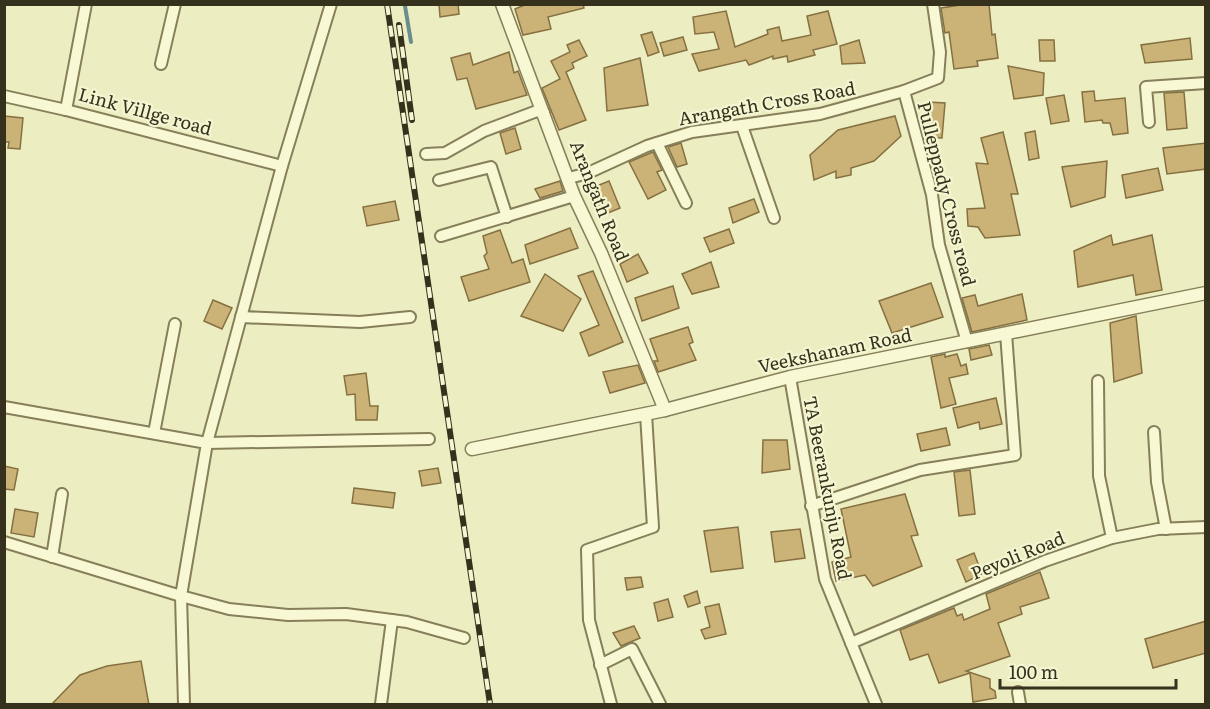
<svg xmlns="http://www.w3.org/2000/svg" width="1210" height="709" viewBox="0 0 1210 709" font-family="Literata,serif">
<rect width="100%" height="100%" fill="#ededc2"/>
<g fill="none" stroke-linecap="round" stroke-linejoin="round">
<polyline stroke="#6b8c8d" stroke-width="4" points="405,6 411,42"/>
</g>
<g fill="#cbb378" stroke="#857040" stroke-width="1.5">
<polygon points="439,4 458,4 459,14 440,17"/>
<polygon points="527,4 583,4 584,8 548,17 551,29 523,35 515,9"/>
<polygon points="967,4 989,4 992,35 995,34 998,58 977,61 978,66 954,69 949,32 945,33 941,8"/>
<polygon points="726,11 735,47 768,34 767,30 779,27 782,41 811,35 807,16 828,11 837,44 813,50 815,55 788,62 787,56 773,59 773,56 749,65 746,60 699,71 692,54 719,49 714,32 695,34 693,17"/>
<polygon points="652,32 659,52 648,56 641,35"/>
<polygon points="683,37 687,50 664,56 660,43"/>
<polygon points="1190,38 1192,59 1145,63 1141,45"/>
<polygon points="579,40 587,56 572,63 574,68 566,72 586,120 559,130 542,88 560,79 551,61 570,52 567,45"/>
<polygon points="859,40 865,63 842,64 840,46"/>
<polygon points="1039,40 1054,40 1055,61 1040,61"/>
<polygon points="509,52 514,73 518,71 527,95 476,109 467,78 457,80 451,58 470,53 473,65"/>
<polygon points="640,58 648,105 607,111 604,68"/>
<polygon points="1008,66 1044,73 1043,95 1014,99"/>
<polygon points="1094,91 1095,101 1125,98 1128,133 1113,135 1110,123 1103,123 1102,120 1085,122 1082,92"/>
<polygon points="1184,92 1187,128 1167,130 1164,93"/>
<polygon points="1064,95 1069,121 1051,124 1046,98"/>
<polygon points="928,102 945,103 942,138 925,137"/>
<polygon points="4,116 23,118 20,149 8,148 9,142 4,142"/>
<polygon points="895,116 901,136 874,161 851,168 851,175 836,178 836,171 814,180 810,155 838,130"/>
<polygon points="515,128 521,149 506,154 500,133"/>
<polygon points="1035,131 1039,158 1029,160 1025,133"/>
<polygon points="1003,132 1018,194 1011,194 1020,235 985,238 978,227 968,226 967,209 985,208 976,163 988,164 981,138"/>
<polygon points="681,143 687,164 677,167 668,147"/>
<polygon points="1206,143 1206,169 1167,174 1163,148"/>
<polygon points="653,152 662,170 657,172 666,190 648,199 629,162"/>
<polygon points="1107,161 1105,197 1071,207 1062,167"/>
<polygon points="1158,168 1163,190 1126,198 1122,175"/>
<polygon points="560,181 563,191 540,198 535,189"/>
<polygon points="609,181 620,208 598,217 587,190"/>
<polygon points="754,199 759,212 733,223 729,208"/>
<polygon points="395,201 399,220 367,226 363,207"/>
<polygon points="570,228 578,248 530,264 525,245"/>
<polygon points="729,229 734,243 710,252 704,238"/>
<polygon points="500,230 512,263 523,259 530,282 469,301 461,277 489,269 484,256 487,253 483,236"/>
<polygon points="1111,235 1113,245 1152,235 1162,290 1136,295 1133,275 1078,287 1074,251"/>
<polygon points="638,254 648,273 627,282 620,264"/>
<polygon points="711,262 719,287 692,294 682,274"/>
<polygon points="593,271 623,342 589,356 580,333 599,325 578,276"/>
<polygon points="545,274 581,299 563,331 521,316"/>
<polygon points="931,283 943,317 892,333 879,301"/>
<polygon points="673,286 679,308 642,321 635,298"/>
<polygon points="1022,294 1027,320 972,332 962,298 975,295 978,306"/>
<polygon points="213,300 232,308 222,329 204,321"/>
<polygon points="1136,316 1142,373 1114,382 1110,323"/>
<polygon points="688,327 693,342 689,344 696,360 658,372 654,361 658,361 650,339"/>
<polygon points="989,345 992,355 971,360 969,349"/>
<polygon points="945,354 945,357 957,354 961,366 966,364 968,374 949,378 956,404 941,408 931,357"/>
<polygon points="638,365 645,383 610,393 603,372"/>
<polygon points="366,373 370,406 378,406 377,420 356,420 355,394 347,395 344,376"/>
<polygon points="996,398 1002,424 980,429 979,422 958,428 953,408"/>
<polygon points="946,428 950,445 921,451 917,434"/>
<polygon points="763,440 787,440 790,469 762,473"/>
<polygon points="4,466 18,469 14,490 4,489"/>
<polygon points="438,468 441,483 422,486 419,471"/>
<polygon points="970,470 975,514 959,516 954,472"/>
<polygon points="354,488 395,493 393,508 352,503"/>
<polygon points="905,494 918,535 911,536 922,566 873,586 865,575 836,581 832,562 851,557 841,509"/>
<polygon points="15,509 38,513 34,537 11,533"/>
<polygon points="738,527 743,568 711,572 704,531"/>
<polygon points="800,529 805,558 775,562 771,532"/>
<polygon points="974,553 982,574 966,582 957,560"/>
<polygon points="1040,572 1049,598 1020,607 1022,614 998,623 1010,656 966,671 990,679 990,688 995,691 996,698 973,702 970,673 939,683 928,654 910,660 900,630 954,608 957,616 962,614 964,620 990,609 986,594"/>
<polygon points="641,577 643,587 627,590 625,578"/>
<polygon points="697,591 700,603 688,607 684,596"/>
<polygon points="668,599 673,617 658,621 654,603"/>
<polygon points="719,604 726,634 705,639 701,630 710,627 705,607"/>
<polygon points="1206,621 1206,653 1153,668 1145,639"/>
<polygon points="634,626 640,638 621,646 613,633"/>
<polygon points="141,661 149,705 51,705 80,675 107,666"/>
</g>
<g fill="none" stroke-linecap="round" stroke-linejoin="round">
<g stroke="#867f59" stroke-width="14">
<g id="minor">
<polyline points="86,4 66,110 282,166"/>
<polyline points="331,4 282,166 207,443 429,439"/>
<polyline points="933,4 940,52 938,78 904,91 932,195 939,245 967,342"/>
<polyline points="161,64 175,4"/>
<polyline points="4,96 66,110"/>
<polyline points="1149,122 1146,87 1206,83"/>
<polyline points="742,126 774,218"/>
<polyline points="657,143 686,203"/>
<polyline points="426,154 445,153 484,131 537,111 544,113"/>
<polyline points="569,178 588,173 647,146 692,132 820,114 904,91"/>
<polyline points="439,180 491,167 507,217"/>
<polyline points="441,236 574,196"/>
<polyline points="241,317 360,322 410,317"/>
<polyline points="790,377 825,579 876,704"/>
<polyline points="1098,381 1099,476 1112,538"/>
<polyline points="4,407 207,443 181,596 229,609 288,615 346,614 407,622 464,638"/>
<polyline points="1154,432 1157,482 1166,529"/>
<polyline points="154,433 175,324"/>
<polyline points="811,506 920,470 1015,455 1006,333"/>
<polyline points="4,542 181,596 184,704"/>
<polyline points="52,557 62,494"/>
<polyline points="851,643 1045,561 1112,538 1158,529 1206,527"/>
<polyline points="600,665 632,649 660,704"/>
<polyline points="1018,692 1020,704"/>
<polyline points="381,704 392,620"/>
<polyline points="611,704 589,620 587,550 653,527 646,414"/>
</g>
</g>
<g stroke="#867f59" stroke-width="15">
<g id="tertiary">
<polyline points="502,4 574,196 601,253 665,410"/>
<polyline points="472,449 665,410 790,377 1206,293"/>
</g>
</g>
<use href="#minor" stroke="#f8f8d5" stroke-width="10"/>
<use href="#tertiary" stroke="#f8f8d5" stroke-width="12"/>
<g stroke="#36311d" stroke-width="6">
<g id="rail">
<polyline points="387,4 490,704"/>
<polyline points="399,25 412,120"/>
</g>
</g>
<use href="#rail" stroke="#f4f5d1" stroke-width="4" stroke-dasharray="11" stroke-linecap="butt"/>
</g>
<g text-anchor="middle" stroke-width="4.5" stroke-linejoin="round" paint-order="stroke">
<g font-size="18" fill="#36311d" stroke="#f4f5d1">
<text transform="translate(767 104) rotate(-10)" y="6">Arangath Cross Road</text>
<text transform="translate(145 112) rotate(15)" y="6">Link Villge road</text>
<text transform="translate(946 194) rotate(76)" y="6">Pulleppady Cross road</text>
<text transform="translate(599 201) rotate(68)" y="6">Arangath Road</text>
<text transform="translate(835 351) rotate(-12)" y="6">Veekshanam Road</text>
<text transform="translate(827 488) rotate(79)" y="6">TA Beerankunju Road</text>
<text transform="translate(1018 556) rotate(-22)" y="6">Peyoli Road</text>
</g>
</g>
<rect width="1210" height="709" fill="none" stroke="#36311d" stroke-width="12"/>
<path d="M1000 679v9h176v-9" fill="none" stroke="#36311d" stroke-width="3"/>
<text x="1009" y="679" font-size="18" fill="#36311d" stroke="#f4f5d1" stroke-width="4.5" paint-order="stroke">100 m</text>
</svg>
